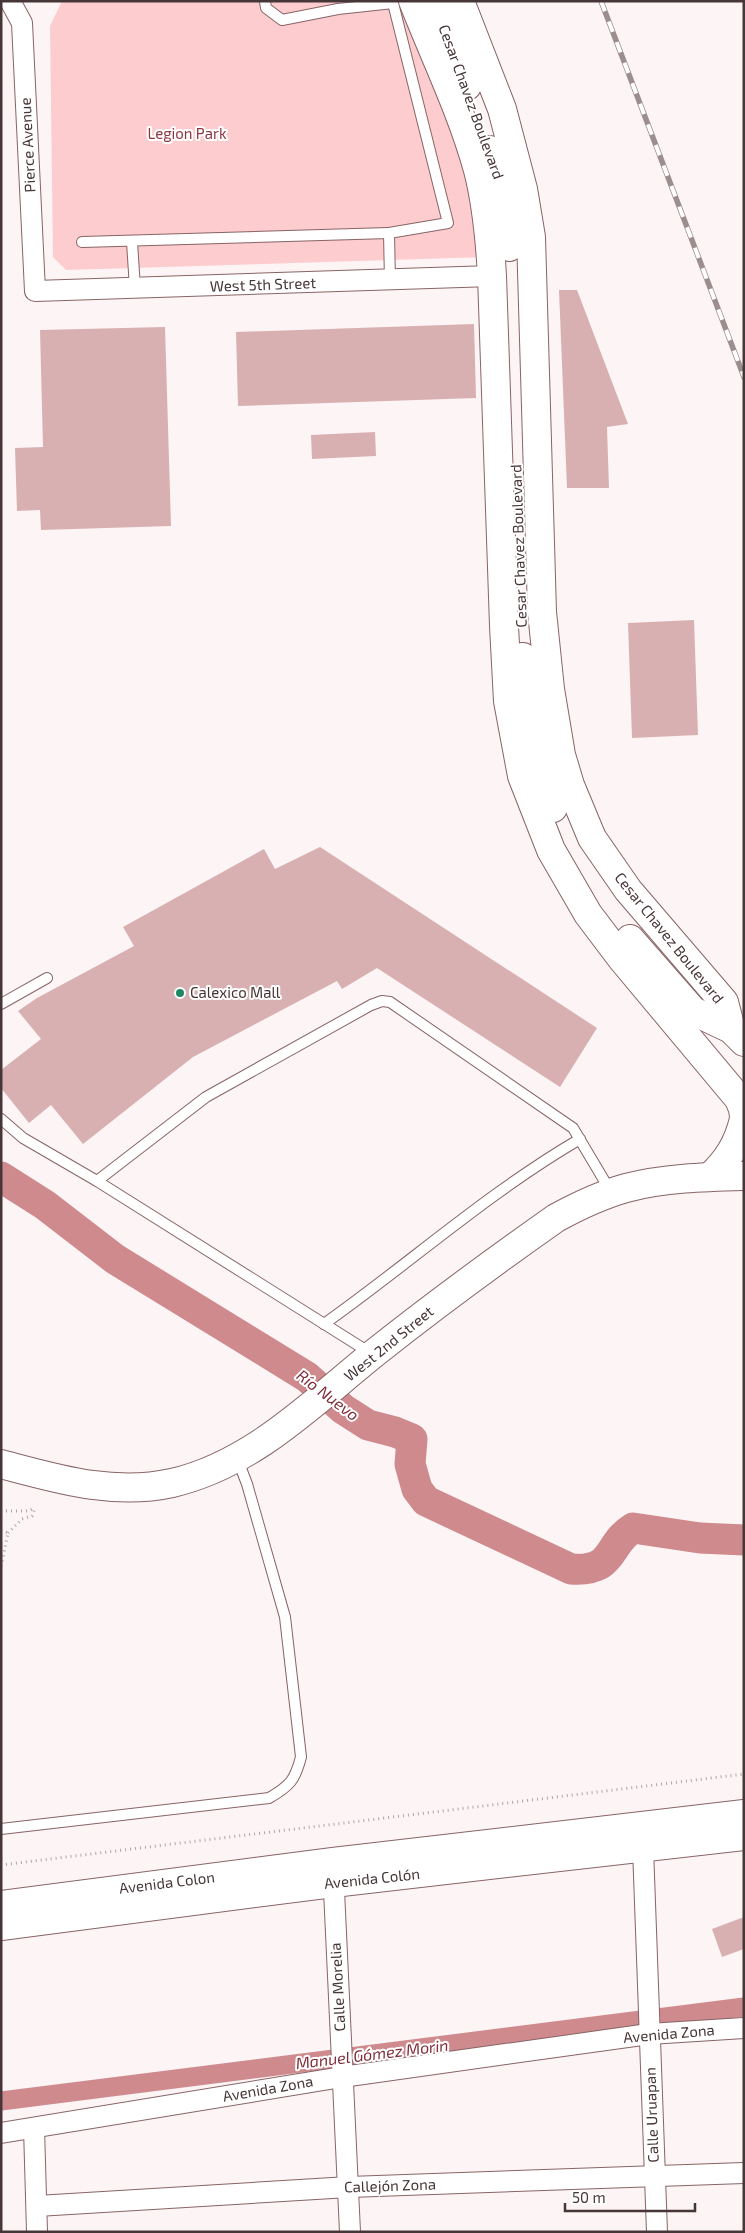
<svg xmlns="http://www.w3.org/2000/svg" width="745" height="2233" viewBox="0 0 745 2233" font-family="'Exo 2',sans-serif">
<rect width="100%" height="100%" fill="#fdf4f5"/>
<polygon fill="#fdccce" points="62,1 422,1 487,257 66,270 53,257 50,26"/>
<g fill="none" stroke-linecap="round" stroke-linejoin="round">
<polyline stroke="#cf8a8e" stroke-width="19" points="1,2101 744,2007"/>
<path stroke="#cf8a8e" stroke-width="31" d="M1,1177L45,1205L115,1259L307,1377L343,1409L368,1425L395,1432L412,1439L410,1464L417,1489L426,1501L571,1569C616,1572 606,1545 633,1528L700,1538L744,1540"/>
</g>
<g fill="#d9b0b2">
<polygon points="559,290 577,290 628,424 607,427 609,488 567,488"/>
<polygon points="474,324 476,398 238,406 236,332"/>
<polygon points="165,327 171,526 41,530 40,510 17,511 15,448 43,447 40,330"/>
<polygon points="375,432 376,456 312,459 311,435"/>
<polygon points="694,620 698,735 632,738 628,623"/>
<polygon points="320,847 597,1028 560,1087 377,968 342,989 337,981 193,1057 83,1144 51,1105 29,1123 1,1088 1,1070 41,1039 18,1011 37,998 134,946 123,927 264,849 275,869"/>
<polygon points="744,1917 744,1949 722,1957 712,1929"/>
</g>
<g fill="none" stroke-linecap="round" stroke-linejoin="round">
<g stroke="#886466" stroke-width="12">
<g id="lane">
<polyline points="265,1 266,8 282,20 338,9 393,3 448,223 389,233 390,281"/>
<polyline points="82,242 389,233"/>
<polyline points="132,242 135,288"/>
<polyline points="1,1004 47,978"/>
<polyline points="1,1119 23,1138 97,1181 372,1354"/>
<polyline points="97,1181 206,1097 371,1005 382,1001 390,1002 573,1128 611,1192"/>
<path d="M324,1324C410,1263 489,1192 580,1139"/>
<path d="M1,1829L269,1798C290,1786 295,1780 301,1757L285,1617L247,1484L237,1458"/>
</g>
</g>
<g stroke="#886466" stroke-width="22">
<g id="street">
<polyline points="10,1 22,23 35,291 492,276"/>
<polyline points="643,1848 657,2232"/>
<polyline points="333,1869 350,2232"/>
<polyline points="34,2128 37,2232"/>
<polyline points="1,2133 342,2077 649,2034 744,2028"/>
<polyline points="37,2206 349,2187 744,2173"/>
</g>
</g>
<g stroke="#886466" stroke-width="30">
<g id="secondary">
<path d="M413,1C435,57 462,112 478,170C487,205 490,240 492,276L504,626L508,701L522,776L551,850L588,914L622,959L739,1099L743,1109L744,1117"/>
<polyline points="435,1 467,86"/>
<polyline points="460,1 502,109 523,189 531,237 542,612 550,689 561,755 570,785 592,838 628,890 724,1002 731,1029"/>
<polyline points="490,150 503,192 509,247"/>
<path d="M523,657C528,709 536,759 553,808"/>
<polyline points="630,939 693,1011 731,1029 744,1042"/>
<path d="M710,1177C728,1160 738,1144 744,1119"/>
<path d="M1,1464C58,1479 113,1496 172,1483C254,1464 314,1401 377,1351C435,1305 495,1261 556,1218C578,1206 601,1195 626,1188C664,1178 705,1177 744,1176"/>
</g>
</g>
<g stroke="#886466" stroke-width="30">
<g id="primary">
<polyline points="1,1905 333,1862 744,1814"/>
<polyline points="1,1926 333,1883 744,1836"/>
</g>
</g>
<g stroke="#b1a5a6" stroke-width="3" stroke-dasharray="1 4" stroke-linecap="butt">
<polyline points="1,1511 27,1511 35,1508"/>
<polyline points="1,1531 8,1533 1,1567"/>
<polyline points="8,1533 22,1519 32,1516 35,1508"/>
<polyline points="1,1865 744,1774"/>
</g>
<use href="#lane" stroke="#fff" stroke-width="10"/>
<use href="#street" stroke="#fff" stroke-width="20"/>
<use href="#secondary" stroke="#fff" stroke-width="28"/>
<use href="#primary" stroke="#fff" stroke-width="28"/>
<g stroke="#9c8e8f" stroke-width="5.5">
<polyline id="rail" points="601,1 744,377"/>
</g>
<use href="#rail" stroke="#fff" stroke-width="4" stroke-dasharray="11" stroke-linecap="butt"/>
</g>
<circle fill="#1d8764" stroke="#fff" stroke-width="2" cx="180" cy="993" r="5"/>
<g text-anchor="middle" stroke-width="4" stroke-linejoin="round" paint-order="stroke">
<g font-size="15" fill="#473637" stroke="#fff">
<text transform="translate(471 102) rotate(70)" y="5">Cesar Chavez Boulevard</text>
<text transform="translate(28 145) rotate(-93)" y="5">Pierce Avenue</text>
<text transform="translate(263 285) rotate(-2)" y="5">West 5th Street</text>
<text transform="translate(519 546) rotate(-92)" y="5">Cesar Chavez Boulevard</text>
<text transform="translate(669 938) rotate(51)" y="5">Cesar Chavez Boulevard</text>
<text transform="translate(389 1344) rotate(-39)" y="5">West 2nd Street</text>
<text transform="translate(372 1879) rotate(-6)" y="5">Avenida Colón</text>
<text transform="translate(167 1883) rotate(-7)" y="5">Avenida Colon</text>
<text transform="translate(338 1987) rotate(-93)" y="5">Calle Morelia</text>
<text transform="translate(669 2034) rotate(-5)" y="5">Avenida Zona</text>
<text transform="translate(268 2089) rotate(-10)" y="5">Avenida Zona</text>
<text transform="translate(652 2115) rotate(-92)" y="5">Calle Uruapan</text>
<text transform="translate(390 2186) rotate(-2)" y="5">Callejón Zona</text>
</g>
<g font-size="15" fill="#8c3842" stroke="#fff">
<text x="187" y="139">Legion Park</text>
</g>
<g font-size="15" fill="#473637" stroke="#fff" text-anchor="start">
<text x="190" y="998">Calexico Mall</text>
</g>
<g font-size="16" font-style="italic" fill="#812d39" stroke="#fff">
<text transform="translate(328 1395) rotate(37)" y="6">Río Nuevo</text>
<text transform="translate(372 2054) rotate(-7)" y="6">Manuel Gómez Morin</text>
</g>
</g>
<rect width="745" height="2233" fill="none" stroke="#473637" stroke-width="5"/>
<path d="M565 2203v8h130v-8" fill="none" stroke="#473637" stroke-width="2.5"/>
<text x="572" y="2203" font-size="15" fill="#473637" stroke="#ffffff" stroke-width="4" paint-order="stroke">50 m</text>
</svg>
